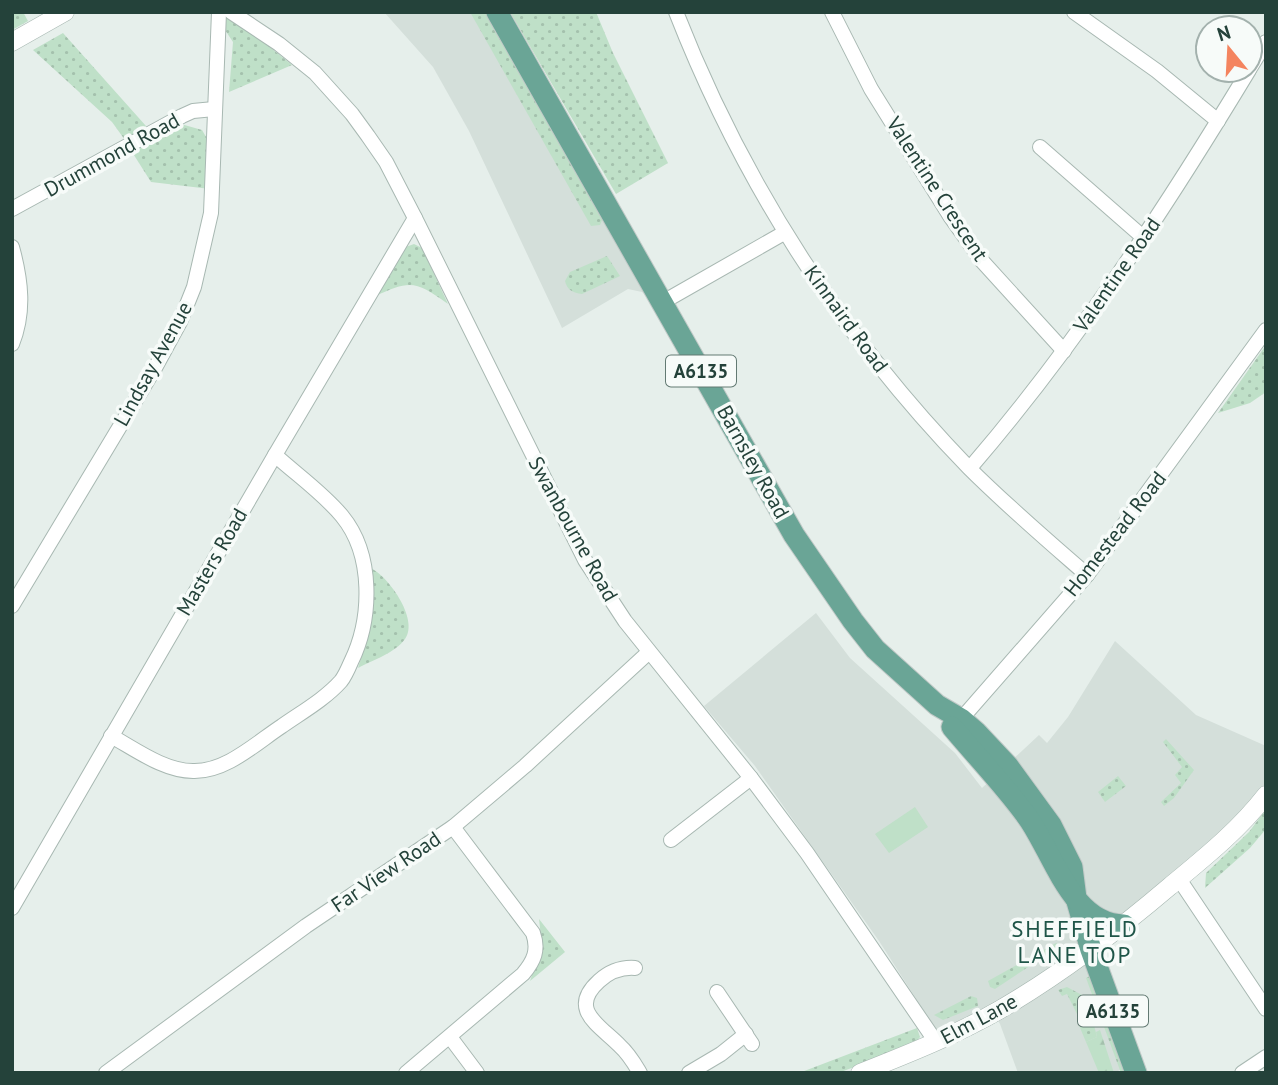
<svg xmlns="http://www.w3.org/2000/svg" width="1278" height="1085" viewBox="0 0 1278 1085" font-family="'PT Sans',sans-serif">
<defs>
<pattern id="grass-dots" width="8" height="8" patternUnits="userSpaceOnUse" patternTransform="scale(1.75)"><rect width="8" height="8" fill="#bfe0c8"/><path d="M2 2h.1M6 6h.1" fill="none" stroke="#a4c1ad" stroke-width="1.8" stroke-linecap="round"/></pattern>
<pattern id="forest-firs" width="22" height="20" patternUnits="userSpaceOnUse" patternTransform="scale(1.75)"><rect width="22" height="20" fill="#bfe0c8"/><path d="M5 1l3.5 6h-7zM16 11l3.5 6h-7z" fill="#a4c1ad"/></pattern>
</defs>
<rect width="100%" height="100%" fill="#e6efeb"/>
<g fill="#d4dfda">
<polygon points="384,12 491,12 656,303 642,292 628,289 562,328 469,131 433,67"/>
<polygon points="816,613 850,658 955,753 982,788 1039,735 1047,743 1068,717 1115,641 1196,715 1266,746 1266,785 1242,815 1084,949 1128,1066 1114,1073 1018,1073 1000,1024 990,1007 938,1033 879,941 755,766 704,706"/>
</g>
<g fill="url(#grass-dots)">
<polygon points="12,12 23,12 28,21 12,30"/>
<polygon points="213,12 244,12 250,31 292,65 229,92 233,42"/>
<polygon points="470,12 485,12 603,218 600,225 591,226"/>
<polygon points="510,12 596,12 613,53 668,163 616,194"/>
<polygon points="63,33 146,126 125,140 112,122 33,50"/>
<polygon points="181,124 202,130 209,142 210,189 151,182 132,152"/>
<path d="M414,244L422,248L448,304C417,282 411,279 376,296L400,249Z"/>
<path d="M607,256L620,276L582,294C573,293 567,290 565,281L570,272Z"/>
<polygon points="1266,345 1266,392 1250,403 1218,413"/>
<path d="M368,567C387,573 420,620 405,639C395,653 373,660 358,668L368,634L374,603Z"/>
<polygon points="1166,739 1194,770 1174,798 1164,806 1161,802 1181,783 1175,775 1182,767 1163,742"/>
<polygon points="1118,776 1126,786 1105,802 1098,792"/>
<polygon points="1266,809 1266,829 1250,848 1205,888 1206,873 1249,832"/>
<polygon points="539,919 565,952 530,981 542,946"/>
<polygon points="1056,943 1060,946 995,989 990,987 988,981"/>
<polygon points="1090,976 1129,1073 1121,1073 1086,978"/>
<polygon points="1067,987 1082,995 1089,1011 1078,1016 1067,994 1062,996 1058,990"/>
<polygon points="971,996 977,998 978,1006 943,1020 934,1015"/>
<polygon points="1092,1017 1097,1037 1086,1042 1078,1023"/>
<polygon points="917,1028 920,1037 914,1045 838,1073 799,1073"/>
</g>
<polygon fill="url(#forest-firs)" points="1100,1030 1114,1073 1099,1073 1086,1042 1097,1037 1096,1032"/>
<polygon fill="#bfe0c8" points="915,807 928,827 889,853 875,834"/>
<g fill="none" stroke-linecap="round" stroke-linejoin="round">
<g stroke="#a8b8b2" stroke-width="16">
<g id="minor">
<polyline points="231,12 279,44 315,73 352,114 368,136 386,162 415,218 585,560 625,621 751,778 807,853 936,1042"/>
<path d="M676,12C743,183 841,336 969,468C1006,505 1047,540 1087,575"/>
<polyline points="832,12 871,89 950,216 982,261 1064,351"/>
<polyline points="1074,12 1157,71 1218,121"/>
<polyline points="1250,68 1266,42"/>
<polyline points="1040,147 1144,238"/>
<polyline points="12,209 182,116 193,111 214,109"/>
<path d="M12,247C21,280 25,312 12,344"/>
<polyline points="663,302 784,233"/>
<path d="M970,468C1076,345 1165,209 1249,70"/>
<polyline points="12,606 155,368 180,322 194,287 211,213 219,12"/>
<polyline points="956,725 1087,575 1266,330"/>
<path d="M111,736C135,749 164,771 193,771C226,772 256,743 282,726C302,712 325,699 341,681C345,676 348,669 351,662C372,619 374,555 342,516C323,493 297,475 275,455"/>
<polyline points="671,840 751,778"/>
<polyline points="1179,879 1266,1009"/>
<polyline points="12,908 275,455 415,218"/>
<path d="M635,968C621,967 609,972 599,981C567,1010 601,1026 620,1046C629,1054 634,1063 640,1073"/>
<polyline points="717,992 752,1044"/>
<polyline points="450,1037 477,1073"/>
<polyline points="106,1073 306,926 453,827 525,766 649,652"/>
<path d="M406,1073L523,974C534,961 539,950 533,933L453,827"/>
<polyline points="689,1073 721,1054 746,1034"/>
<polyline points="1242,1073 1266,1057"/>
</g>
</g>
<g stroke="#a8b8b2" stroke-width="19">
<g id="tertiary">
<polyline points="12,42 65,12"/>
<path d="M860,1073C908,1054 956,1035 1001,1009C1061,974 1116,932 1169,887C1204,858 1238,831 1266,795"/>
</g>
</g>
<g stroke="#c2cac8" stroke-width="23">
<g id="primary">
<polyline points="497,12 794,535 853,621 875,649 937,705 961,719 976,732 1008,766 1051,825 1072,867 1076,898 1091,950 1136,1073"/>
<path d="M952,727C977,757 1005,786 1028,818C1053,853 1072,925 1124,925"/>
</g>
</g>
<use href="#minor" stroke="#fff" stroke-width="14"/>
<use href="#tertiary" stroke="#fff" stroke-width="18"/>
<use href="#primary" stroke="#6aa596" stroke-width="21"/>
</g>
<g text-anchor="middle" stroke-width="7" stroke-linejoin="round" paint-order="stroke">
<g fill="#f7fbf9" stroke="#637a73" stroke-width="2">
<rect x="666" y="355.5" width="70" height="31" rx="5"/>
<rect x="1078" y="995.5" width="70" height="31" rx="5"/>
</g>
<g font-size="19" font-weight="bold" fill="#24423a">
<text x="701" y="378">A6135</text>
<text x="1113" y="1018">A6135</text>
</g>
<g font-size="21" fill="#24423a" stroke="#f7fbf9">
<text transform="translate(112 155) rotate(-29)" y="7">Drummond Road</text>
<text transform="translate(937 189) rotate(57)" y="7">Valentine Crescent</text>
<text transform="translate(1117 275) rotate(-55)" y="7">Valentine Road</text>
<text transform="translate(846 319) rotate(54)" y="7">Kinnaird Road</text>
<text transform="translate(153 364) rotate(-61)" y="7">Lindsay Avenue</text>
<text transform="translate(753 462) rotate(61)" y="7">Barnsley Road</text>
<text transform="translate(573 529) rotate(61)" y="7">Swanbourne Road</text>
<text transform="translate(1115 534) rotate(-52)" y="7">Homestead Road</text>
<text transform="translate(212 562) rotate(-60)" y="7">Masters Road</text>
<text transform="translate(386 872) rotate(-34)" y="7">Far View Road</text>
<text transform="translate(979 1019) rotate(-28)" y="7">Elm Lane</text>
</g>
<g font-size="23" letter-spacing="2" fill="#1f5548" stroke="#f7fbf9">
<text x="1075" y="937">SHEFFIELD<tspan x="1075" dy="26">LANE TOP</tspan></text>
</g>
</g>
<rect width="1278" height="1085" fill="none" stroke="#24423a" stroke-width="28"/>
<g transform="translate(1229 49) rotate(342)"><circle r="33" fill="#f7fbf9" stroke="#a3b1ad" stroke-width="2"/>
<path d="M0-5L12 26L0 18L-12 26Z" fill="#f4845f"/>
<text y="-10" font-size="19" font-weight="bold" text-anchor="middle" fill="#24423a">N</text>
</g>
</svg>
